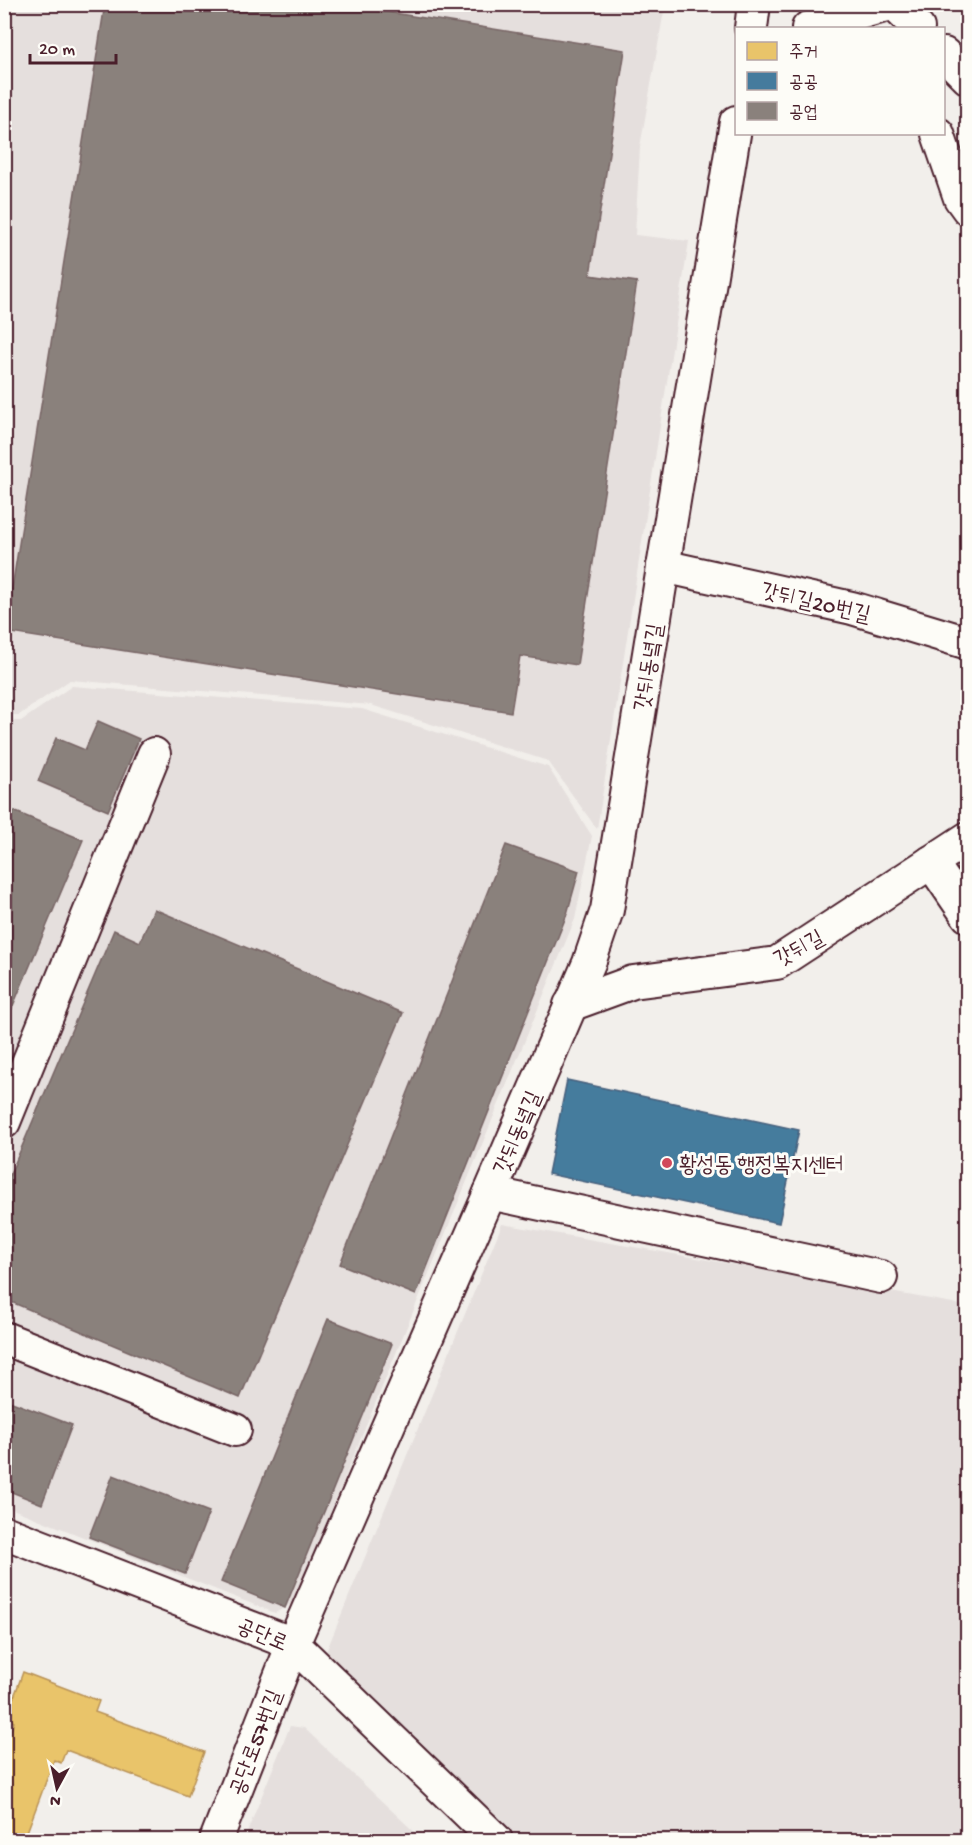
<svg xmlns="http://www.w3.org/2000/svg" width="972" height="1845" viewBox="0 0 972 1845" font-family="'Gochi Hand','Poor Story',sans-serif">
<rect width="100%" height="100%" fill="#f2efeb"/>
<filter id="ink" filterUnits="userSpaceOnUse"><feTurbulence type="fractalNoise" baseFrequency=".0167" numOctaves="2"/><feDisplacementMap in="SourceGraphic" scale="12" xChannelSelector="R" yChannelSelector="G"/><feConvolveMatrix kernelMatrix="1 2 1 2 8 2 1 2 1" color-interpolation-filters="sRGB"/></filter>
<g filter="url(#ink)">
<g fill="#e5dfdd">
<polygon points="4,5 665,5 640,147 635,235 689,241 597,829 548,761 371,705 70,680 19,715 5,715"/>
<polygon points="72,686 362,709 548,767 592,836 575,919 293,1603 275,1613 5,1506 4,721 21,721"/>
<polygon points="502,1224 953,1303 967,1307 967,1840 521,1840 326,1652"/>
<polygon points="290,1726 304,1728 423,1840 244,1840"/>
</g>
<polygon fill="#e9c46a" stroke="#b99257" stroke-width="1.5" points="23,1672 99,1701 95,1712 204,1752 188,1796 66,1750 61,1763 54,1760 24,1840 4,1840 4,1749 14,1722 6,1719"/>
<polygon fill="#457b9d" stroke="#465f7b" stroke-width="1.5" points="567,1080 799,1130 779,1223 548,1174"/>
<g fill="#8a817c" stroke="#776464" stroke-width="1.5">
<polygon points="105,4 337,4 625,50 590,275 637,282 577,665 520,656 511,712 5,632"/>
<polygon points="98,721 139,739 108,811 38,781 56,738 85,750"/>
<polygon points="4,807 83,840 4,1027"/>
<polygon points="506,845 579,871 567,914 416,1295 340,1264"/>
<polygon points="154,909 403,1013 240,1398 4,1299 4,1189 114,930 140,942"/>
<polygon points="328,1319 392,1344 285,1608 221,1582"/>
<polygon points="4,1399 72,1425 42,1504 4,1489"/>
<polygon points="113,1475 209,1512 185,1574 89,1537"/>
</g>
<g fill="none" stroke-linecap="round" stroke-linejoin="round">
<g stroke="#4a1f2b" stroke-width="36">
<g id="minor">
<polyline points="894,4 918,28"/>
<polyline points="751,28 754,4"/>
<polyline points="808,28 891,4"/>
<polyline points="944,54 968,78"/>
<polyline points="938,134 960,198 968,209"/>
<polyline points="663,566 852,608 968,643"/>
<polyline points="931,862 968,916"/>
<polyline points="570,1005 633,982 777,963 968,838"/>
<polyline points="4,1122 154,754"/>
<polyline points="490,1193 881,1277"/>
<polyline points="4,1338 235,1430"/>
<polyline points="4,1532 293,1644 496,1840"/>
<polyline points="216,1840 293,1644 490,1193 589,963 607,910 736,122"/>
</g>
</g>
<use href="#minor" stroke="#fdfcf7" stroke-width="32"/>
</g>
</g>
<circle fill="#d1495b" stroke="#fdfcf7" stroke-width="2" cx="667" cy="1163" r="6"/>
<g text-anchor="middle" stroke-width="6" stroke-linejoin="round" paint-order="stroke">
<g font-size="22" fill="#4a1f2b" stroke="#fdfcf7">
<text transform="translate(816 601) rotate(13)" y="8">갓뒤길20번길</text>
<text transform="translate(647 667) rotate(-81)" y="8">갓뒤동녘길</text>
<text transform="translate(798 947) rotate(-29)" y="8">갓뒤길</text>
<text transform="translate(516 1132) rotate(-67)" y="8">갓뒤동녘길</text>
<text transform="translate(263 1633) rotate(23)" y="8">공단로</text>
<text transform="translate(254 1742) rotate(-69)" y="8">공단로57번길</text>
</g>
<g font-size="22" fill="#4a1f2b" stroke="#fdfcf7" text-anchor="start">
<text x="679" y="1171">황성동 행정복지센터</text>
</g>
</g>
<rect width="972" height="1845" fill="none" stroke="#fdfcf7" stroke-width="24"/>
<rect x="12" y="12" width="948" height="1821" fill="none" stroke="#4a1f2b" stroke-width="2" filter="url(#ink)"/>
<rect x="735" y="27" width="210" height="108" fill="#fdfcf7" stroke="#b5a4a5" stroke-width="1.5"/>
<rect x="747" y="42" width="30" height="18" fill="#e9c46a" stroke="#b5a4a5" stroke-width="1.5"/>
<text x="789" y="57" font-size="18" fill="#4a1f2b">주거</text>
<rect x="747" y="72" width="30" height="18" fill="#457b9d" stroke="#b5a4a5" stroke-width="1.5"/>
<text x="789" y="87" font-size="18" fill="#4a1f2b">공공</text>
<rect x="747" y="102" width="30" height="18" fill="#8a817c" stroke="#b5a4a5" stroke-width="1.5"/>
<text x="789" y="117" font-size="18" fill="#4a1f2b">공업</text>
<g transform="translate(57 1788) rotate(188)" stroke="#fdfcf7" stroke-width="4.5" paint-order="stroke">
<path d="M0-4.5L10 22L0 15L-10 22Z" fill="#4a1f2b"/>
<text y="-9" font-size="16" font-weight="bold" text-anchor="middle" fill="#4a1f2b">N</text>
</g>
<path d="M30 54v9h86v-9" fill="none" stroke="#4a1f2b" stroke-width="3"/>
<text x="39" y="54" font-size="18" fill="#4a1f2b" stroke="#fdfcf7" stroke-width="4.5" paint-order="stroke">20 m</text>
</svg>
